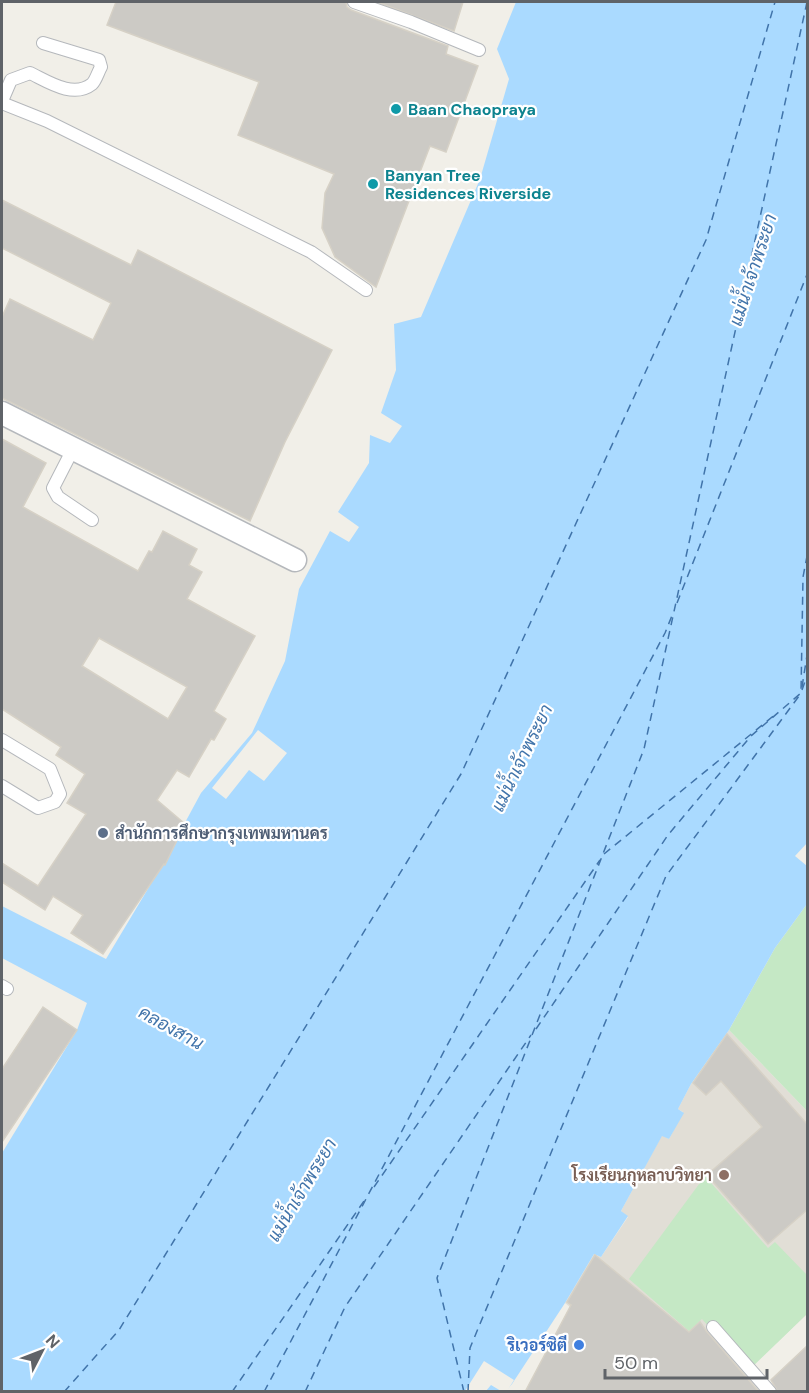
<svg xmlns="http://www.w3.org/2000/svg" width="809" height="1393" viewBox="0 0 809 1393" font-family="'DM Sans',Sarabun,sans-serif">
<rect width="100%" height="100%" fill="#f1efe8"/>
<polygon fill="#e1ded6" points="729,1030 807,1111 807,1314 748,1370 767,1391 650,1391 658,1378 565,1303 594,1254 601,1257 628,1217 621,1211 662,1135 669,1139 683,1112 678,1109 691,1084"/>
<g fill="#c5e8c5">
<polygon points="807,904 807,1111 729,1030 775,948"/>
<polygon points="705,1176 768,1248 775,1242 807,1275 807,1314 748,1371 702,1319 689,1331 629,1279"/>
</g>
<polygon fill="#aadaff" points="516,2 807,2 808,842 795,856 807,866 807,904 775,948 729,1030 691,1084 678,1109 684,1113 669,1139 662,1136 621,1211 628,1216 601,1257 594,1254 565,1303 512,1384 505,1392 2,1391 2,1153 77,1030 87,1003 2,958 2,906 106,959 161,867 201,793 252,733 285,661 299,589 330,531 349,542 359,527 338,512 369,463 370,435 390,443 402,426 381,413 396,370 394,324 421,317 480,179 509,79 497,49"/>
<g fill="#f1efe8">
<polygon points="258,730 287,753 264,781 249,770 226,799 212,788"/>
<polygon points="484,1361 514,1380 507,1391 501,1391 491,1385 486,1391 465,1391"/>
</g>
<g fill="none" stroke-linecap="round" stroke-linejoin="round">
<g stroke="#4174aa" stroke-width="1.5" stroke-dasharray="8 6" stroke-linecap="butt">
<polyline points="677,603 808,272"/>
<polyline points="802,687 808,649"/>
<polyline points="802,690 808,673"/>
<polyline points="604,854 777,713"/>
<polyline points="536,1029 668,835 751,736 801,693 803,577 808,551"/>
<polyline points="374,1187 600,860"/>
<polyline points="64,1392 119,1330 461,774 706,240 775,2"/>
<polyline points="232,1392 364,1201"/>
<polyline points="264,1392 665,633 673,613"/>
<polyline points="305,1392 345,1307 531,1035"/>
<polyline points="464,1392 437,1278 644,749 807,2"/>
<polyline points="468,1392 470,1348 666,876 799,696"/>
</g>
</g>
<g fill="#cccac5" stroke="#d6d1c6" stroke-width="1.5" fill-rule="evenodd">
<polygon points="116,2 346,2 347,7 351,10 448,46 446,54 478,66 446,152 430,146 376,287 335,257 322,228 325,193 334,174 238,135 259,82 107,25"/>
<polygon points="377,2 463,2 454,31"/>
<polygon points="2,200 131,265 138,250 332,350 285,442 250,521 2,398 2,317 10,299 93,340 111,303 2,248"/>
<path d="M2,439L46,463L23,507L138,571L149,551L152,552L163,531L197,549L189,565L202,572L187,599L255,636L214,711L226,719L214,740L211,739L189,777L177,770L157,800L185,824L165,865L164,864L103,954L71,933L83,915L53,896L45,910L2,882V863L38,886L86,814L67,803L85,774L56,755L61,747L2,709ZM99,638L187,687L168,719L82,666Z"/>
<polygon points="43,1007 77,1030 2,1142 2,1069"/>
<polygon points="727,1034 807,1124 807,1210 768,1244 707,1175 762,1127 721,1081 706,1095 693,1083"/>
<polygon points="595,1255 689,1332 700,1322 707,1332 759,1392 525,1392 571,1305 567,1302"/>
<polygon points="807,1346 807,1392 778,1392 771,1380"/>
</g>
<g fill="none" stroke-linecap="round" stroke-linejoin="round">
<g stroke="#b5b8bc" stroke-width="14">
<g id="service">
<polyline points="354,2 411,22 479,50"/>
<path d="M2,101L11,80L30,73C47,81 73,99 92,84C96,80 98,72 101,67L99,60L43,43"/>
<polyline points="2,103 47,121 311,252 366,290"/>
<polyline points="73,449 53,488 58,497 92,520"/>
<polyline points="2,740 50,769 60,794 55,802 38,808 2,786"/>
<polyline points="2,986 7,989"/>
<polyline points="713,1327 770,1392"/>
</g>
</g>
<g stroke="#b5b8bc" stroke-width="25">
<polyline id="minor" points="2,413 295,560"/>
</g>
<use href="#service" stroke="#fff" stroke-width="12"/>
<use href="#minor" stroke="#fff" stroke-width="22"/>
</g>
<g fill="#0f9aa8" stroke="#fff" stroke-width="2">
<circle cx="396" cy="109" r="6"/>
<circle cx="373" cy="184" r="6"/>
</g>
<circle fill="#5c6f8a" stroke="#fff" stroke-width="2" cx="103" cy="833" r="6"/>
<circle fill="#8d6e63" stroke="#fff" stroke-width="2" cx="724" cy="1175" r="6"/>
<circle fill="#3f7fe0" stroke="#fff" stroke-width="2" cx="579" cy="1345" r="6"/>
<g text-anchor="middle" stroke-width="4.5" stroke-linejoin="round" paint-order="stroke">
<g font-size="16" font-weight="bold" fill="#0d838f" stroke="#fff" text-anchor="start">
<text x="408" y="115">Baan Chaopraya</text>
<text x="385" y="181">Banyan Tree<tspan x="385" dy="18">Residences Riverside</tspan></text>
</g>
<g font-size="16" font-weight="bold" fill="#4e5e75" stroke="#fff" text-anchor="start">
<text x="115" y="839">สำนักการศึกษากรุงเทพมหานคร</text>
</g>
<g font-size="16" font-weight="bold" fill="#785e54" stroke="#fff" text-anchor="end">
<text x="712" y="1181">โรงเรียนกุหลาบวิทยา</text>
</g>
<g font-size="16" font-weight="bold" fill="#366cbe" stroke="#fff" text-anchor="end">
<text x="567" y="1351">ริเวอร์ซิตี</text>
</g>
<g font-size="18" font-style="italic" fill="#4174aa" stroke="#fff">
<text transform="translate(753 270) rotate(-72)" y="6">แม่น้ำเจ้าพระยา</text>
<text transform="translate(522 758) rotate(-64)" y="6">แม่น้ำเจ้าพระยา</text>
<text transform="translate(171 1028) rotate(29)" y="6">คลองสาน</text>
<text transform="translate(302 1190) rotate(-59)" y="6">แม่น้ำเจ้าพระยา</text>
</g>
</g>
<rect width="809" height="1393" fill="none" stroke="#5f6368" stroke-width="6"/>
<g transform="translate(42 1351) rotate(48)" stroke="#ffffff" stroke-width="4.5" paint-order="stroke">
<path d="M0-4.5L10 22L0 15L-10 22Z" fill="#5f6368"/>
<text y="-9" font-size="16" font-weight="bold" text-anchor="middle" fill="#5f6368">N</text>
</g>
<path d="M605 1369v9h162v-9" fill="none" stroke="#5f6368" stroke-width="3"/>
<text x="614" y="1369" font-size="18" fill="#5f6368" stroke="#ffffff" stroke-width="4.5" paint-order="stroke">50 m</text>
</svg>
